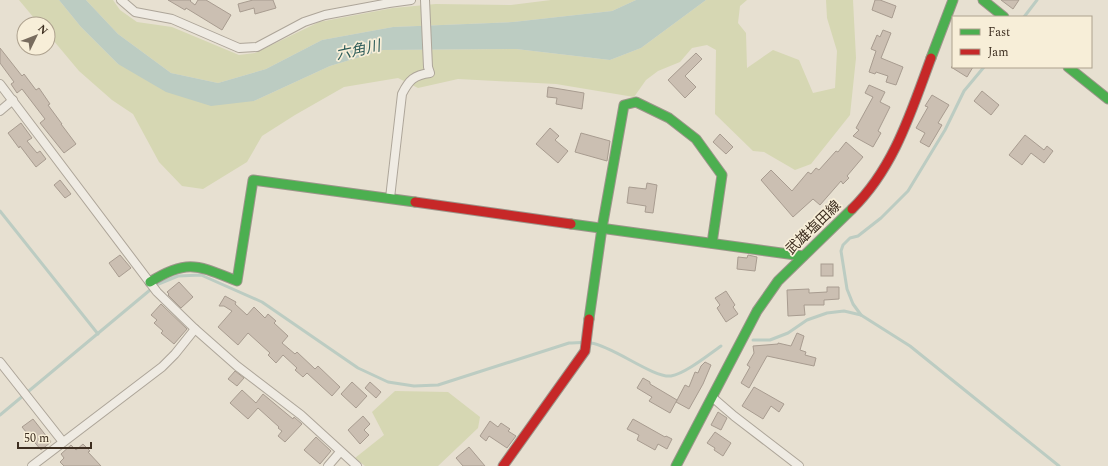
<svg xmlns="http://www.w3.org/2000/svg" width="1108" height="466" viewBox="0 0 1108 466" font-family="Spectral,'Noto Sans JP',serif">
<rect width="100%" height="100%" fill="#e7e0d1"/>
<g fill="#d6d7b3">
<polygon points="19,0 59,0 81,27 118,64 254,101 330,66 383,50 516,49 610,60 641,48 706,0 747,0 740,6 738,23 746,33 747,68 773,50 799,60 813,93 835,88 837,51 827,18 826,0 853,0 856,58 850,115 811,164 795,170 764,152 753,151 715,114 716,50 707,45 692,48 680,62 658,71 646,80 634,97 556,84 458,79 418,88 398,78 344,87 295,115 262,136 247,162 203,189 182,186 159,162 133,114 112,100 79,71 48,34 48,24 39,24"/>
<polygon points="86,0 113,0 120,10 137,22 172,27 239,55 255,53 319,22 393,8 436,4 511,5 551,0 636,0 612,11 513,22 393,27 322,40 266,69 218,83 171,73 118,34"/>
<polygon points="395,391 448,392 480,417 478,428 438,466 365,466 355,458 384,435 372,412"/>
</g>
<polygon fill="#bcccc2" points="59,0 86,0 118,34 171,73 218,83 266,69 322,40 393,27 513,22 612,11 636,0 706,0 641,48 610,60 516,49 383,50 330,66 254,101 211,106 166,92 118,64 81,27"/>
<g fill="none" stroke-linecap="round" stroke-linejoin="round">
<g stroke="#bcccc2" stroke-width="3">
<polyline points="1024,17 1037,0"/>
<polyline points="0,211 98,334"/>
<polyline points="861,315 853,304 847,289 841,251 843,245 850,238 858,236 881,218 908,191 945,130 964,91 984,67"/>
<polyline points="753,340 770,340 788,333 807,320 827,313 844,311 861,315 910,346 1059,466"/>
<path d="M0,415L156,285L178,276L201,275L262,302L358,368L388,382L414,386L438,385L569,343C576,343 584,342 591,343C613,346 653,378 671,376C686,373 708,355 721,346"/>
</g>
</g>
<g fill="#cbbfb2" stroke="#a89c90">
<polygon points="168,0 191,0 190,1 195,5 198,0 206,0 231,15 222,30 186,8 185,10"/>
<polygon points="253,0 273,0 276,8 255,14 254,8 240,12 238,4"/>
<polygon points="875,0 880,0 896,6 892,18 872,10"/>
<polygon points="1001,0 1019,0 1013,9"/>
<polygon points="883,30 891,33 881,58 903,67 896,85 886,82 888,76 876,72 875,74 869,72 876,51 871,49 877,35 880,37"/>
<polygon points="0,48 22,76 24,74 36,90 39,88 50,104 48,105 62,124 61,124 76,144 64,153 40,123 45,119 22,89 17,93 11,84 14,82 0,63"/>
<polygon points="696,53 702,59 685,76 696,87 685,98 668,80"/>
<polygon points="951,67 973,67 967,77"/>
<polygon points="869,85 885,92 880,102 890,107 878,131 881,133 873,147 853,136 859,130 856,128 873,97 865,93"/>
<polygon points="548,87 584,93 582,109 556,104 557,98 547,97"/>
<polygon points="982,91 999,105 991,115 974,101"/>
<polygon points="932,95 949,105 938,123 942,125 929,147 920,142 925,133 916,128 928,107 925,106"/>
<polygon points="21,123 32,138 27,141 37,153 40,151 46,159 36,167 20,146 19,148 8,133"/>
<polygon points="550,128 559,136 555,140 568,151 558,163 536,144"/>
<polygon points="581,133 610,141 607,161 575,152"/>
<polygon points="720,134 733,147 726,154 713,142"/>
<polygon points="1025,135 1044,150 1047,146 1053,151 1044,163 1031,153 1022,165 1009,155"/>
<polygon points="846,142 863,157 847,176 849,178 843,184 841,181 820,205 813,199 793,217 761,180 771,170 792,191 808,172 811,174 816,168 819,170 836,151 838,152"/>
<polygon points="60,180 71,194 65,198 54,185"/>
<polygon points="647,183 657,185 653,213 645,212 646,206 627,203 629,187 646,189"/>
<polygon points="120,255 131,268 119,277 109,263"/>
<polygon points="748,255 757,257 755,271 737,269 738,257 747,258"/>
<rect x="821" y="264" width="12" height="12"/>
<polygon points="179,282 193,297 181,308 168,295 169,294 167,292"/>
<polygon points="827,287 839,287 839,299 824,300 824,305 804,305 805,315 788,316 787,290 809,289 809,293 827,292"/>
<polygon points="726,291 735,305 733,307 738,314 726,322 717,308 720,305 715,298"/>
<polygon points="225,296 236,302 235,304 247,315 254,307 265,318 268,314 276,321 274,323 288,336 282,343 295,354 297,352 315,369 318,366 340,387 332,396 307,373 303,377 295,370 297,368 283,355 276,363 268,355 270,353 248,333 238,345 218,327 232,311 224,306 219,306"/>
<polygon points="161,304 187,329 174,344 161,333 163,331 154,323 157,320 151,315"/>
<polygon points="797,333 804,336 800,350 806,352 805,355 816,358 814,366 767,356 749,388 741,383 750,367 747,365 754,353 753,346 778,344 778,343 791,346"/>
<polygon points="705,362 711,365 703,384 689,409 676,402 685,385 689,387 695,372 698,373 701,366"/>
<polygon points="235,371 244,378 237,386 228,379"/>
<polygon points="643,378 650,382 650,384 677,400 670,413 649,401 652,397 637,388"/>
<polygon points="352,382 367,396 356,408 341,394"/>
<polygon points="370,382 381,392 376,398 365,388"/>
<polygon points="754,387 784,404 779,412 771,406 763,419 742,406"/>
<polygon points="242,390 256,403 263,394 293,419 294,417 302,424 285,442 278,436 282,431 278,428 279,427 258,408 248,419 230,403"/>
<polygon points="718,412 727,418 721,430 711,425"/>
<polygon points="363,416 370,424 364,430 369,435 360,444 348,430"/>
<polygon points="33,419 51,442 41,450 22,427"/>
<polygon points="633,419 665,437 666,436 672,439 667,449 658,444 655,450 637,440 639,435 627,429"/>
<polygon points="490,421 498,427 501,423 510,429 508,431 516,436 507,448 489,436 486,441 480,436"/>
<polygon points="715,432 731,443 723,456 714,450 715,448 707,443"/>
<polygon points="316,437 331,451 320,464 304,450"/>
<polygon points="83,444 90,451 88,452 101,466 64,466 60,462 64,458 61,454 71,445 76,450"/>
<polygon points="469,447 485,466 463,466 456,458"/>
</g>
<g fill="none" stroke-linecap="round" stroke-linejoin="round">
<g stroke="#ada599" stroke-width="10">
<g id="street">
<polyline points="121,0 135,12 172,19 239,48 257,47 304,22 325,15 389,3 411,0"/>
<polyline points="0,84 157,292 195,329 237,366 301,415 357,466"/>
<polyline points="0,111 13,100"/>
<path d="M390,198L402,94C409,80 414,75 430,73L428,67L425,0"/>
<polyline points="0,362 63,442"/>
<polyline points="712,397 734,416 799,466"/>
<polyline points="32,466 162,367 175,354 195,329"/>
<polyline points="328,466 340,452"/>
</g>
</g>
<g stroke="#9c958a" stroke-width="11">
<g id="fast">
<polyline points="983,0 1004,17"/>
<polyline points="931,58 953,0"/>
<polyline points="1068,67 1108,99"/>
<polyline points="571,224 803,256"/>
<path d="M150,282C188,258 199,266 237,281L253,180L415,202"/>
<polyline points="589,319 602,228 624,105 636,102 669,118 696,139 722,175 712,243"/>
<polyline points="676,466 757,311 778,281 852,209"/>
</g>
</g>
<g stroke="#9c958a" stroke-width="11">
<g id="jam">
<polyline points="415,202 571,224"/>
<path d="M852,209C894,168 911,112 931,58"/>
<polyline points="503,466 585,351 589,319"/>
</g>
</g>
<use href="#street" stroke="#efebe3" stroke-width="8"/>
<use href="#fast" stroke="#4caf50" stroke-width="9"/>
<use href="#jam" stroke="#c62828" stroke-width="9"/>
</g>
<g text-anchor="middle" stroke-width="3.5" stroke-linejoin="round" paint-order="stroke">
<g font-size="14" fill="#3d2e20" stroke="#f7eed8">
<text transform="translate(813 227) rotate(-44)" y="5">武雄塩田線</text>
</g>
<g font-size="15" font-style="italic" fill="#2f5d5a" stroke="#f7eed8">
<text transform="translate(358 50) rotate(-12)" y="5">六角川</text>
</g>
</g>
<rect x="952" y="16" width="140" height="52" fill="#f7eed8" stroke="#ada18e"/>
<rect x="960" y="29" width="20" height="6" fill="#4caf50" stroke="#ada18e"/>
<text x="988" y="36" font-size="12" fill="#3d2e20">Fast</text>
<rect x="960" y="49" width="20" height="6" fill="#c62828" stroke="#ada18e"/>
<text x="988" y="56" font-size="12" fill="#3d2e20">Jam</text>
<g transform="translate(36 36) rotate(47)"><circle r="19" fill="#f7eed8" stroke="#ada18e"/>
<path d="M0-3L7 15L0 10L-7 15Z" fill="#786c5e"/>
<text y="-6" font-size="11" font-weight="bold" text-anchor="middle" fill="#3d2e20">N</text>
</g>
<path d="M18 442v6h73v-6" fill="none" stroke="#3d2e20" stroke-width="2"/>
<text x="24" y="442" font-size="12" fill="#3d2e20" stroke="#f7eed8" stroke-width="3" paint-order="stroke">50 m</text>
</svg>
